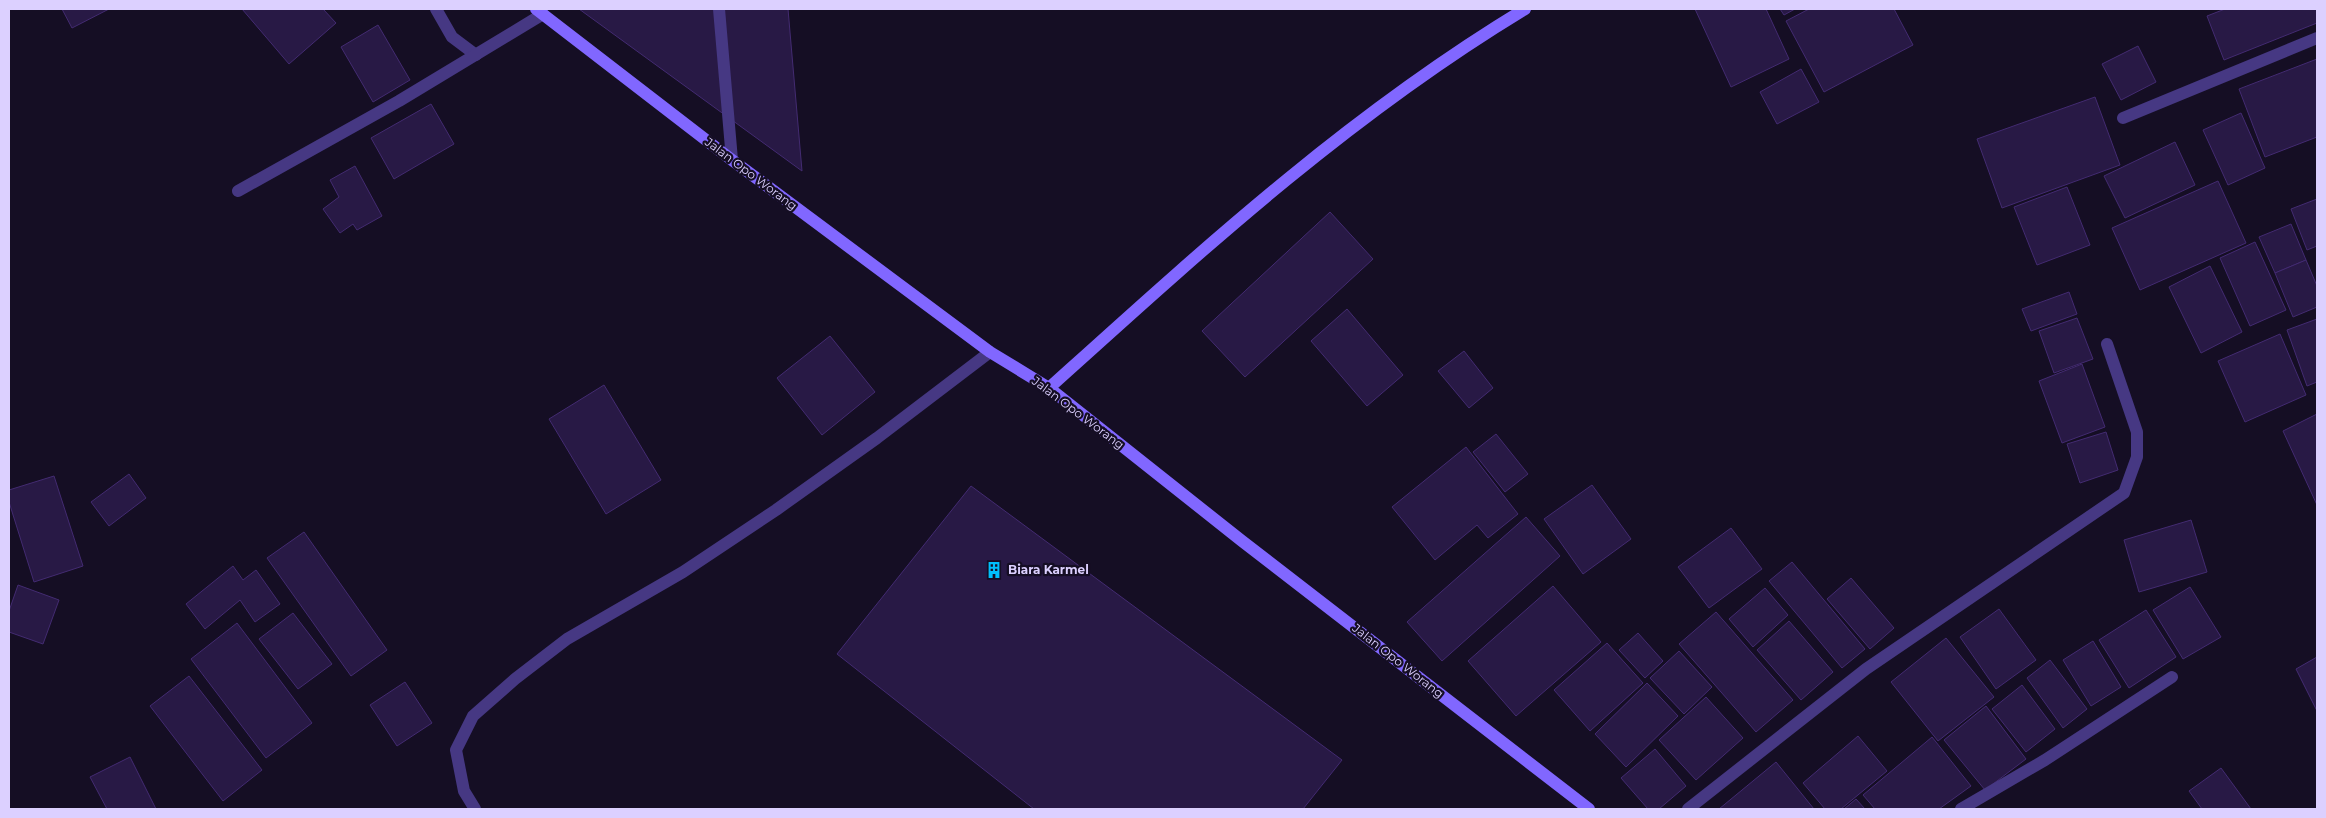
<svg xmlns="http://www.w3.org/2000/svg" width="2326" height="818" viewBox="0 0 2326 818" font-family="Montserrat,sans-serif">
<rect width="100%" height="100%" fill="#150e24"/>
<g fill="#281945" stroke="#432b71">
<polygon points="62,9 109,9 72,28"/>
<polygon points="242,9 323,9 336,23 289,64"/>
<polygon points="579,9 788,9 802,171"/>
<polygon points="1695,9 1766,9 1789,59 1731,87"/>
<polygon points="1780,9 1795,9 1784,15"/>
<polygon points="1809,9 1894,9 1913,45 1824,92 1786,21"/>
<polygon points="2225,9 2317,9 2317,23 2224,60 2207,16"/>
<polygon points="378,25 410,80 373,102 341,47"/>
<polygon points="2138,46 2156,82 2121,100 2102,64"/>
<polygon points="2317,59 2317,137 2265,157 2239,89"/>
<polygon points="1801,69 1819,102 1777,124 1760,92"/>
<polygon points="2095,97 2120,165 2002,208 1977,139"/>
<polygon points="431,104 454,144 394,179 371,138"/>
<polygon points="2241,113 2265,168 2228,185 2203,130"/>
<polygon points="2175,142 2195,185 2125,218 2104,176"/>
<polygon points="355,166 382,216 357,230 353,224 340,233 323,209 339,197 330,180"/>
<polygon points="2218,181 2246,243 2140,290 2112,228"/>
<polygon points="2067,187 2090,245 2037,265 2014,207"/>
<polygon points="2317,199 2317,246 2307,250 2291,209"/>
<polygon points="1330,212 1373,259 1245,377 1202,331"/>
<polygon points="2291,224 2306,260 2275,273 2259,237"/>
<polygon points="2255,242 2286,310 2250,326 2220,258"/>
<polygon points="2306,260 2317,286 2317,307 2293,317 2275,273"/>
<polygon points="2210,266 2242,332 2201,353 2169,287"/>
<polygon points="2069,292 2077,314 2031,331 2022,309"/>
<polygon points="1347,309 1403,375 1367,406 1311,341"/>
<polygon points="2077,318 2093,359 2054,373 2039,331"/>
<polygon points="2317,319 2317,382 2307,386 2287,330"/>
<polygon points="2280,334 2306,395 2245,422 2218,361"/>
<polygon points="830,336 875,392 822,435 777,378"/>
<polygon points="1464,351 1493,388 1469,408 1438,371"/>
<polygon points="2082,364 2105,427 2062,443 2039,381"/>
<polygon points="604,385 661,480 606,514 549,419"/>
<polygon points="2317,414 2317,505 2283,431"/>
<polygon points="2106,432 2118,470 2080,483 2067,444"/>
<polygon points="1496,434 1528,474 1505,492 1473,452"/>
<polygon points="1466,447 1518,514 1488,538 1477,525 1435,560 1392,507"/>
<polygon points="129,474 146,498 109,526 91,502"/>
<polygon points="54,476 83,566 34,582 9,502 9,490"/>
<polygon points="1592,485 1631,539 1583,574 1544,519"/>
<polygon points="971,486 1342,760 1303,809 1034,809 837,654"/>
<polygon points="1526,517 1560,556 1442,661 1407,622"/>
<polygon points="2191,520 2207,572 2139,592 2124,540"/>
<polygon points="1731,528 1762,569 1709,608 1678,567"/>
<polygon points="304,532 387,650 351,676 267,558"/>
<polygon points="1792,562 1865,649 1842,668 1769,581"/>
<polygon points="233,566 243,580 256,570 280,604 255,622 240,600 205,629 186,604"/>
<polygon points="1851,578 1894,628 1870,649 1827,599"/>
<polygon points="18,585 59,600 43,644 9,632 9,611"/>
<polygon points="1553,586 1601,642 1516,716 1468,661"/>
<polygon points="2190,587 2221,637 2183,659 2153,610"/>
<polygon points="1765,588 1788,615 1753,647 1729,619"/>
<polygon points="1999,609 2036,660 1996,689 1960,637"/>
<polygon points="2146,610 2176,657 2129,688 2099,640"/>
<polygon points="1716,612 1793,700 1756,732 1679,644"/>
<polygon points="293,613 332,664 298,689 259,639"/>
<polygon points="1789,621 1833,672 1801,700 1757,650"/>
<polygon points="237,623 312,723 266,758 191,659"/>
<polygon points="1638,633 1663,661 1645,678 1619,650"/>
<polygon points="1946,638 1994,697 1938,741 1891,682"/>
<polygon points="2093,641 2121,687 2091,706 2063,660"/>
<polygon points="1607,643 1643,683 1590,731 1554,690"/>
<polygon points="1679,651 1712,687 1684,714 1650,678"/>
<polygon points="2317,657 2317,711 2296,669"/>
<polygon points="2050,660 2087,709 2063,728 2027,678"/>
<polygon points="189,676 262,770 223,801 150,706"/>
<polygon points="405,682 432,723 397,746 370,705"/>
<polygon points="1647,683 1678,716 1626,767 1595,734"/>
<polygon points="2022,685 2055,729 2026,752 1992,709"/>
<polygon points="1706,697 1743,738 1696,780 1659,740"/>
<polygon points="1986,706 2026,759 1985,790 1944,740"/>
<polygon points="1858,736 1887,771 1841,809 1825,809 1803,783"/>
<polygon points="1932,737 1971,786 1939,809 1875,809 1863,795"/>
<polygon points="1655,749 1686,786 1659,809 1648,809 1621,778"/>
<polygon points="130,757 156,809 107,809 90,777"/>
<polygon points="1776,762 1814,809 1719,809"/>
<polygon points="2221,768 2251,809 2202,809 2189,791"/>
<polygon points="1856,799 1865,809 1844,809"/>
</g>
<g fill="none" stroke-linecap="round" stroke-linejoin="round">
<polyline stroke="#463883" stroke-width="12" points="719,9 732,160"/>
<g stroke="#463883" stroke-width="12">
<polyline points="436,9 452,37 476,55"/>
<polyline points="2123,118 2317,38"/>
<polyline points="238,191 399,101 543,14"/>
<polyline points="475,809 464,791 456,750 473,716 515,679 567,639 683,572 776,510 877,438 990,352"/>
<polyline points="1688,809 1866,669 2124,493 2137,457 2137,432 2107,344"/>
<polyline points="1961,809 2045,760 2172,677"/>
</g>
<g stroke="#8167ff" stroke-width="12">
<polyline points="536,9 732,160 990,352 1049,388 1242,541 1589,809"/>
<path d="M1049,388C1202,250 1348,116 1525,9"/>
</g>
</g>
<defs>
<g id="building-bare" transform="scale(1.35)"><path d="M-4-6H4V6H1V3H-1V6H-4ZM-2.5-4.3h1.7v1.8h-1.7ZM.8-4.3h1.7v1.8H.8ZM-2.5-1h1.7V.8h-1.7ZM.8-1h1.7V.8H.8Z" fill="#00befb" stroke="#150e24" stroke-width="2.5" paint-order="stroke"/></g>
</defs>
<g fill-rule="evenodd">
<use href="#building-bare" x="994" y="570"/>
</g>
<g text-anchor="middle" stroke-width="4.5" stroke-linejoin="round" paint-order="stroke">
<g font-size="12" fill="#dcd0ff" stroke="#150e24">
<text transform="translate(751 174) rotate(37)" y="4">Jalan Opo Worang</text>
<text transform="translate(1078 413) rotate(37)" y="4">Jalan Opo Worang</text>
<text transform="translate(1398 661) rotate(38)" y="4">Jalan Opo Worang</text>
</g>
<g font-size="12" font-weight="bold" fill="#dcd0ff" stroke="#150e24" text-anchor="start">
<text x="1008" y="574">Biara Karmel</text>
</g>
</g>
<rect width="2326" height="818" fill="none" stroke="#dcd0ff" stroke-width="20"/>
</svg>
